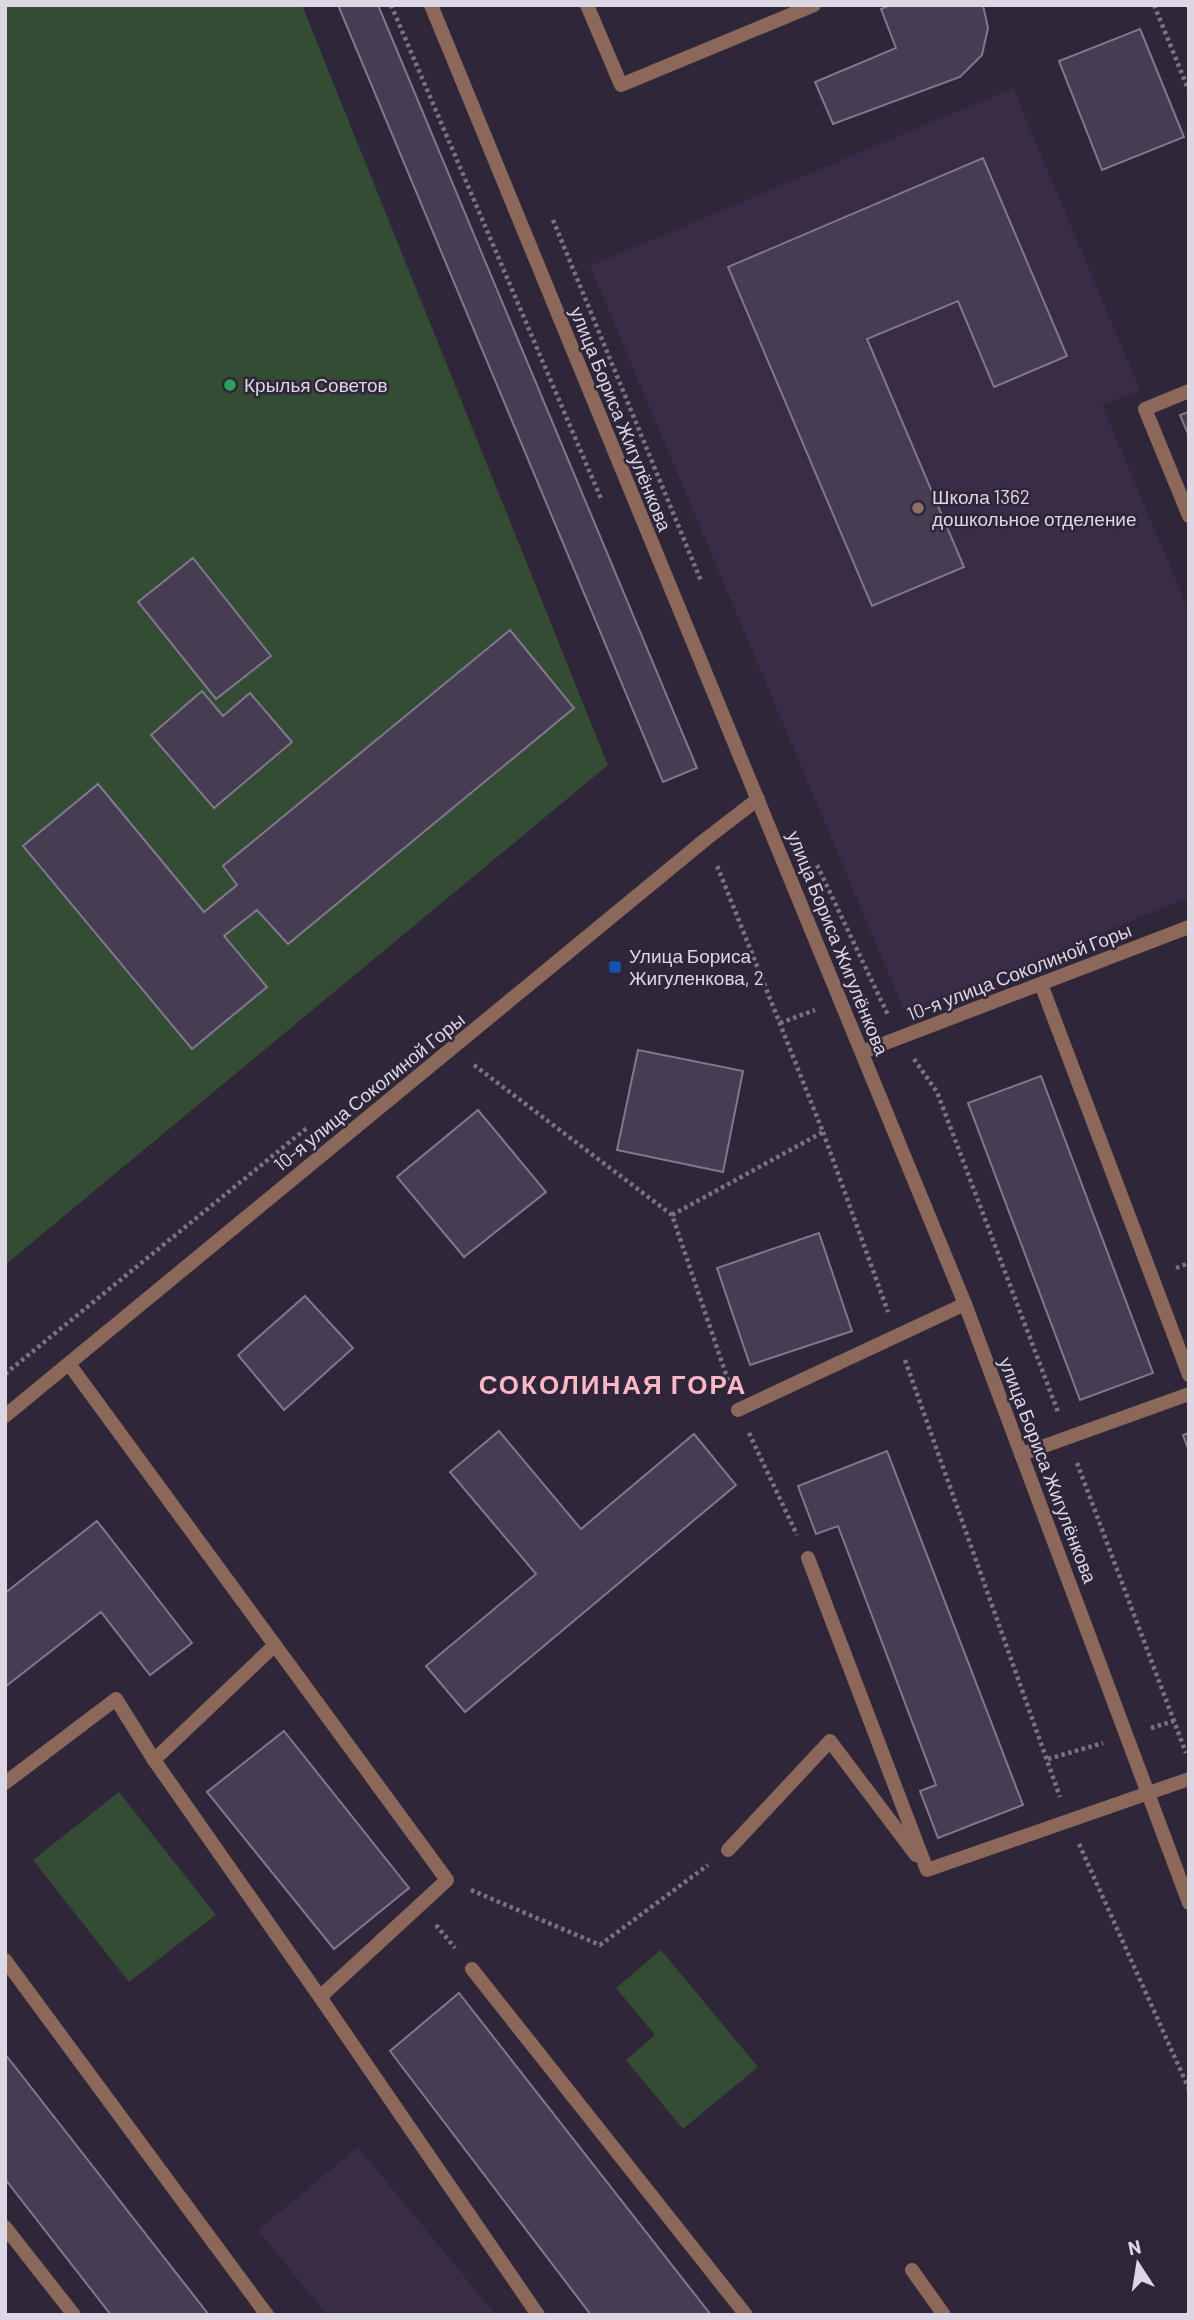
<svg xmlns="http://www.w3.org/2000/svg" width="1194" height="2320" viewBox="0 0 1194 2320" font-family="Barlow,sans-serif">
<rect width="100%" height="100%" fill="#2f263a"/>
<g fill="#382c46">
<polygon points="1013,88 1140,390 1102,405 1189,611 1189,897 906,1015 590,266"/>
<polygon points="358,2147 496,2315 327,2315 258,2230"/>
</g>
<g fill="#344b34">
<polygon points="5,5 302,5 608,765 5,1265"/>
<polygon points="119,1792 216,1915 129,1982 33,1860"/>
<polygon points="661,1950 758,2067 683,2129 626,2060 655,2035 616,1988"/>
</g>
<g fill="#473d52" stroke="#81778e" stroke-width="2">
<polygon points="338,5 378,5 697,768 663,782"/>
<polygon points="890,5 983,5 988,28 982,55 960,77 833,124 815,82 896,48 881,9"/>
<polygon points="1140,29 1184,137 1102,170 1059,61"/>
<polygon points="983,158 1067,356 994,387 958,301 867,339 964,567 872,606 728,267"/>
<polygon points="1189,412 1189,436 1180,415"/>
<polygon points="193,558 271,656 216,699 138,602"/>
<polygon points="510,630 574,708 288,944 257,910 224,936 267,987 192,1049 23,846 98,784 204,912 237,885 223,866"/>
<polygon points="202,691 223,716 250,693 292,742 214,808 151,735"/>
<polygon points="638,1050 743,1071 723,1172 617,1150"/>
<polygon points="1041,1076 1153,1373 1080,1400 968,1103"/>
<polygon points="478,1110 546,1192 464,1257 397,1177"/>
<polygon points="819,1233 852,1331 750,1365 717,1268"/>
<polygon points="305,1296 353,1348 284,1410 238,1355"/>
<polygon points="499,1431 581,1529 694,1434 736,1485 465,1712 426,1666 536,1574 450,1472"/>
<polygon points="1189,1433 1189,1451 1183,1435"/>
<polygon points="887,1451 1023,1805 938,1838 920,1791 936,1785 838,1526 816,1534 798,1486"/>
<polygon points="97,1521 192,1643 150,1675 101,1612 5,1687 5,1593"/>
<polygon points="284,1731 409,1888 334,1949 207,1792"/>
<polygon points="459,1993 711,2315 591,2315 390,2051"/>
<polygon points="5,2054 209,2315 111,2315 5,2179"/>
</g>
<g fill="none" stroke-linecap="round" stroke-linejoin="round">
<g stroke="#7a7384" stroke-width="4.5" stroke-dasharray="3.5 3.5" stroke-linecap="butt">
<polyline points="391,5 602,501"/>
<polyline points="1154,5 1189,91"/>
<polyline points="553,220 701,581"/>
<polyline points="817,865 888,1015"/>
<polyline points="780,1023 815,1010"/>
<polyline points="914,1059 937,1092 1058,1412"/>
<polyline points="474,1065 672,1215 730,1386"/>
<polyline points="823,1132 888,1312"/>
<polyline points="672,1215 823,1132 716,863"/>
<polyline points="1176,1268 1189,1263"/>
<polyline points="905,1360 1060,1797"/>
<polyline points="5,1374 308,1127"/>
<polyline points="749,1433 797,1535"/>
<polyline points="1077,1463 1186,1753"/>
<polyline points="1151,1728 1174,1721"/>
<polyline points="1048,1759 1103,1743"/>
<polyline points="1079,1844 1189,2089"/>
<polyline points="471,1890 600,1945 708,1865"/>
<polyline points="436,1925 455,1948"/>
</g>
<g stroke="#8b6859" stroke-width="14">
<polyline points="587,5 621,85 814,5"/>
<polyline points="1189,391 1145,409 1189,516"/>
<polyline points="1041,984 1189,1375"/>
<polyline points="738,1410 965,1304"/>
<polyline points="1022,1454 1189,1394"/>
<polyline points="808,1558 927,1870 1189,1779"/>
<polyline points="154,1760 275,1645"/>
<polyline points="5,1783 116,1699 154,1760 320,1997 447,1880 69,1364"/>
<polyline points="728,1850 830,1741 916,1855"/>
<polyline points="5,1960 267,2315"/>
<polyline points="472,1969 746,2315"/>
<polyline points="320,1997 538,2315"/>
<polyline points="5,2227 74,2315"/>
<polyline points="912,2270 944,2315"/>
</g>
<g stroke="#8b6859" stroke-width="14">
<polyline points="431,5 965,1304 1189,1903"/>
<polyline points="862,1052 1189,927"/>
<polyline points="5,1416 706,839 758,799"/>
</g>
</g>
<circle fill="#2e9e5b" stroke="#2f263a" stroke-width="2.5" cx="230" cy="385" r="7"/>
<circle fill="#8d6e63" stroke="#2f263a" stroke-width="2.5" cx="918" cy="508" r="7"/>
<rect fill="#1a4fb4" stroke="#2f263a" stroke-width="2.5" x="608" y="960" width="14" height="14" rx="3.5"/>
<g text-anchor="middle" stroke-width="5" stroke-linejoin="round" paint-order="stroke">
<g font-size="19" fill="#ddd7e4" stroke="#2f263a" text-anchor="start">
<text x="244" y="392">Крылья Советов</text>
<text x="932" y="504">Школа 1362<tspan x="932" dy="22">дошкольное отделение</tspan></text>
<text x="629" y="963">Улица Бориса<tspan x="629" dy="22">Жигуленкова, 2</tspan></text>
</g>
<g font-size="19" fill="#ddd7e4" stroke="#2f263a">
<text transform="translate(621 419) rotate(68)" y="7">улица Бориса Жигулёнкова</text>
<text transform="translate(838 943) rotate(68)" y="7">улица Бориса Жигулёнкова</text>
<text transform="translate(1019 972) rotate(-21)" y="7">10-я улица Соколиной Горы</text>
<text transform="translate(369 1092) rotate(-39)" y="7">10-я улица Соколиной Горы</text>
<text transform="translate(1048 1470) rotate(69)" y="7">улица Бориса Жигулёнкова</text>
</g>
<g font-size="26" font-weight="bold" letter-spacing="2" fill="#fcb8c5" stroke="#2f263a">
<text x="613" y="1394">СОКОЛИНАЯ ГОРА</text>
</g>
</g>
<rect width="1194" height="2320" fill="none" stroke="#ddd7e4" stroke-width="14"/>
<g transform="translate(1138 2264) rotate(348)" stroke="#2f263a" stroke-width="5" paint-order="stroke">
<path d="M0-5L12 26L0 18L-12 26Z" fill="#ddd7e4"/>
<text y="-10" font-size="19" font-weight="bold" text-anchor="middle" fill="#ddd7e4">N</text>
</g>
</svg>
